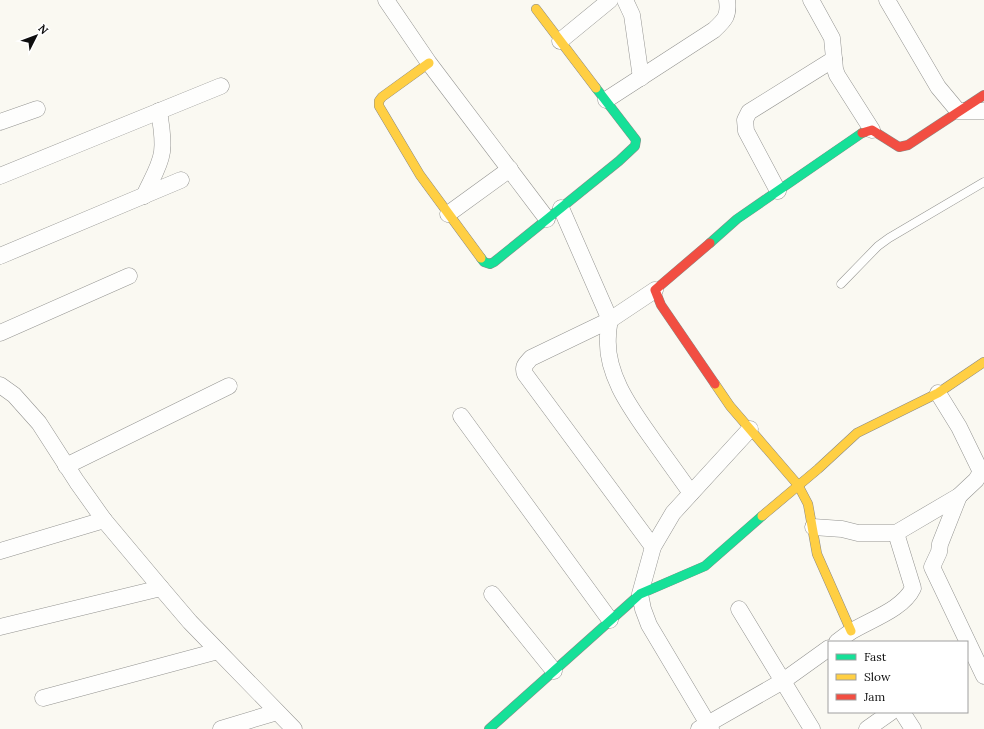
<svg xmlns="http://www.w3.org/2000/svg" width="984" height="729" viewBox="0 0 984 729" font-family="Lora,serif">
<rect width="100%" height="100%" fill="#faf9f2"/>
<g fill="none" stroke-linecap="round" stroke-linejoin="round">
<g stroke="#949491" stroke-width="9">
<polyline id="lane" points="841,284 878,246 889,238 984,182"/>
</g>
<g stroke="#949491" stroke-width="17">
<g id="street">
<polyline points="386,0 429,63 547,219"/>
<polyline points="625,0 632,15 641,78"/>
<polyline points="811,0 832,38 835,69 837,75 872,130"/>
<polyline points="887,0 938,87 958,111 984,111"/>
<polyline points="560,41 610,0"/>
<path d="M606,100L714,30C726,19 729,15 727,0"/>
<polyline points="0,122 37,109"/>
<polyline points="0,176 221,86"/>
<polyline points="778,191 746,131 745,120 749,112 834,59"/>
<path d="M144,196C150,182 160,167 162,152C164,139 161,125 159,111"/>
<path d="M561,208L610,320C609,325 608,331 608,336C605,375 632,410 653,440C666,458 678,475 691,493"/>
<polyline points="448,214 510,169"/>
<polyline points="0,256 181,180"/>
<polyline points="0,333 129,276"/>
<polyline points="0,385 14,395 39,423 77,482 104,520 161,588 190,622 294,729"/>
<polyline points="461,416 610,620"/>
<polyline points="66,466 229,386"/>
<polyline points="959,496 940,544 939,552 932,567 984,676"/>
<polyline points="813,527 842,529 858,533 896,533 959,496 976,480 981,472 959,427 938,393"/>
<path d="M653,547L525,374C522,366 526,364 531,358L610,320L655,290"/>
<polyline points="0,551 104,520"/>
<polyline points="492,594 554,671"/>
<polyline points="739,609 812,729"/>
<polyline points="0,627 161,588"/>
<path d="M837,642C842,638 847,634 852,631C872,619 903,609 913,588L896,533"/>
<polyline points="43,698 218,651"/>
<polyline points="902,712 913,729"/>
<polyline points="221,729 277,712"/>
<polyline points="699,729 783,681 829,648"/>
<polyline points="711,729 649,625 643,609 640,594 653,547 673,513 750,429"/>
<polyline points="867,729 891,712"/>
</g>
</g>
<g stroke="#8b8a87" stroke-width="10">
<g id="fast">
<polyline points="710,243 737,219 862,133"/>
<polyline points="481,258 484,262 490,264 494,262 619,161 635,146 636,140 596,88"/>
<polyline points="489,729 640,594 705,566 762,516"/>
</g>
</g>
<g stroke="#8b8a87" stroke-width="10">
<g id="slow">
<polyline points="536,9 596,88"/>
<polyline points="429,63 382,97 379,101 379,106 420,175 481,258"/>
<polyline points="715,384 730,406 798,485 808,504 817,554 851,631"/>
<polyline points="762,516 818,469 857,433 938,393 984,362"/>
</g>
</g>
<g stroke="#8b8a87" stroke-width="10">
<g id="jam">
<polyline points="862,133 872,130 899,147 908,145 984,95"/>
<polyline points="710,243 655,290 661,305 715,384"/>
</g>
</g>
<use href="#lane" stroke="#fefefd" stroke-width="8"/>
<use href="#street" stroke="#fefefd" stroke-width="16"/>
<use href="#fast" stroke="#16e098" stroke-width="9"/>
<use href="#slow" stroke="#ffcf43" stroke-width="9"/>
<use href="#jam" stroke="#f24e42" stroke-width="9"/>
</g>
<rect x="828" y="641" width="140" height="72" fill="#ffffff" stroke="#9f9f9f"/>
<rect x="836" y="654" width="20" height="6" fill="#16e098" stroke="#9f9f9f"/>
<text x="864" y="661" font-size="12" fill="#0e0e0e">Fast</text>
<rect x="836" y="674" width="20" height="6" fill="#ffcf43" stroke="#9f9f9f"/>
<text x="864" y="681" font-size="12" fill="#0e0e0e">Slow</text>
<rect x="836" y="694" width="20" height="6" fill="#f24e42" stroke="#9f9f9f"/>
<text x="864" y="701" font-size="12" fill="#0e0e0e">Jam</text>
<g transform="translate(36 36) rotate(48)" stroke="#ffffff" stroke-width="3" paint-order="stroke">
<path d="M0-3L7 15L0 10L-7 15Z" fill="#0e0e0e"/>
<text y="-6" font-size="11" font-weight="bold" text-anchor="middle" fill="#0e0e0e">N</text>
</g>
</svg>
